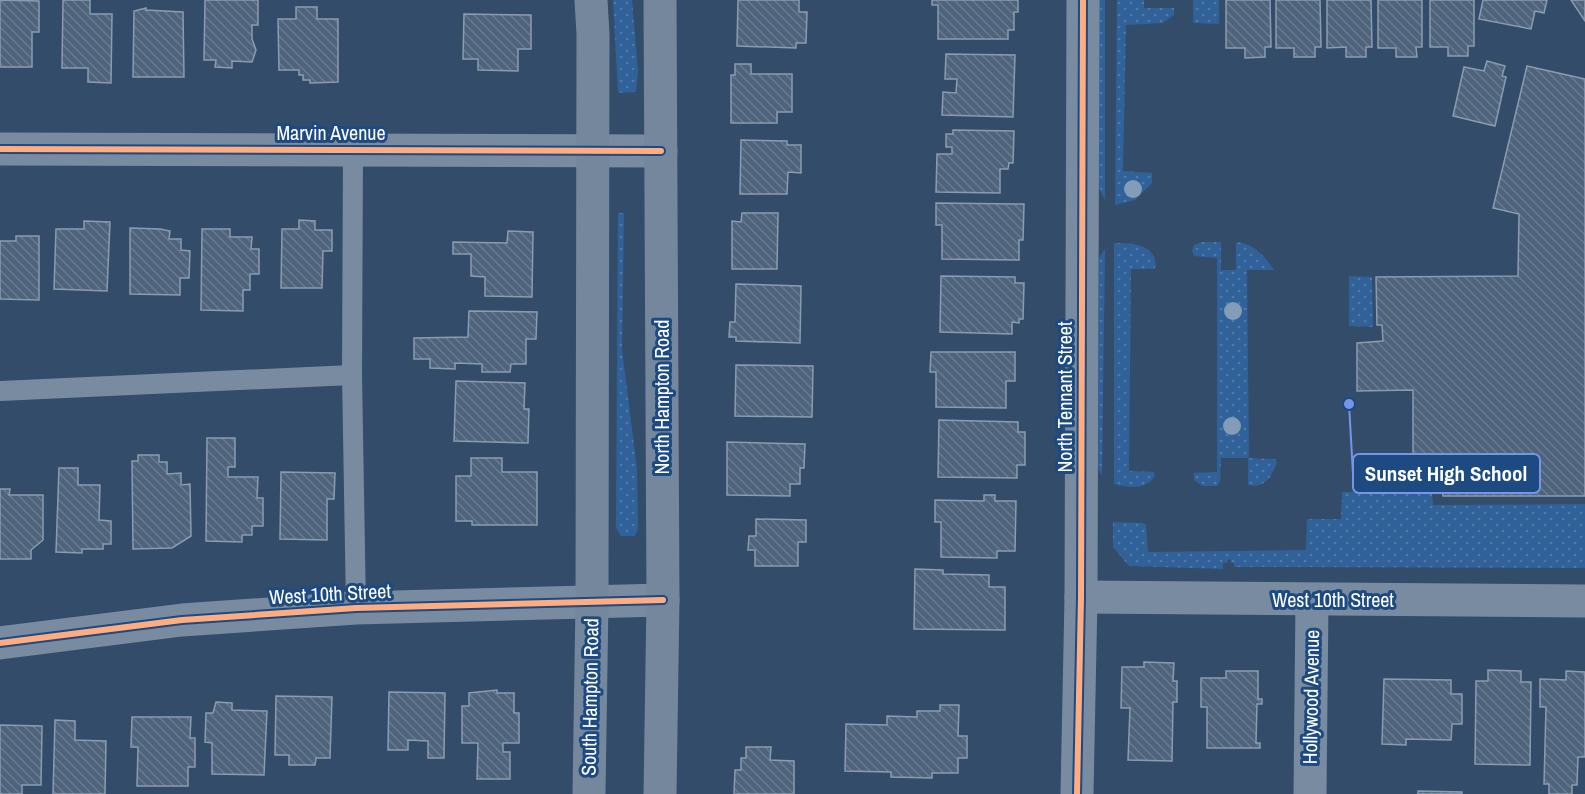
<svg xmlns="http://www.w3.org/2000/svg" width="1585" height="794" viewBox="0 0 1585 794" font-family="'Archivo Narrow',sans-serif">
<defs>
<pattern id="grass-dots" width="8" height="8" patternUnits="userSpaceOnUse" patternTransform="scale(1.5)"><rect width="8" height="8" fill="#306199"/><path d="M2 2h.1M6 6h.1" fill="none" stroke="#4f79a8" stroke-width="1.8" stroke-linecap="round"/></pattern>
<pattern id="building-back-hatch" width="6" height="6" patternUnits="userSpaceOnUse" patternTransform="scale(1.5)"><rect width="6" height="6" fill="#4e637c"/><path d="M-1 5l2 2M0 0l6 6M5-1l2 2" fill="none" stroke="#697a90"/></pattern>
</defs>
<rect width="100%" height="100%" fill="#334c6a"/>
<g fill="url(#grass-dots)">
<polygon points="613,0 632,0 638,71 636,92 618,93"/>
<polygon points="1098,0 1105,0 1105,200 1097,184"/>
<polygon points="1117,0 1144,0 1144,8 1174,8 1174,15 1163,23 1126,25 1123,171 1152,173 1152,183 1135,200 1115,205"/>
<polygon points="1193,0 1219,0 1219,24 1193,23"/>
<polygon points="618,213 624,213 622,350 637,469 638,529 635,536 621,536 616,528"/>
<path d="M1202,242H1221V270H1236V245L1237,242C1255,244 1265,257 1274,270H1247L1249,458L1275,459L1277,462C1272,476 1265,489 1248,485V458H1221L1220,482L1217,486H1203L1194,480V473L1217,472V258L1194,256L1192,251L1194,245Z"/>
<path d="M1114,243C1132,243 1159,244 1155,269H1131L1129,471L1154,472L1155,476C1146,490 1128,488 1114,484Z"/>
<polygon points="1105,249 1102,476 1098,468 1099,258"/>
<polygon points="1349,276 1372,277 1373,327 1349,326"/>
<polygon points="1342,492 1432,492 1433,505 1585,504 1585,568 1234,567 1234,563 1231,563 1231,559 1228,560 1227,563 1223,563 1223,569 1129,566 1113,547 1113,522 1143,523 1146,525 1148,552 1306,550 1307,519 1341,519"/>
</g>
<g fill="url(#building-back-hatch)" stroke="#8c9caf" stroke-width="1.5">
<polygon points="0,0 39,1 39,32 32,32 32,67 0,67"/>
<polygon points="63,0 90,0 90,14 112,14 111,83 88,82 88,68 62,68"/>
<polygon points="205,0 258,0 258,25 252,25 252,39 256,50 252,62 232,61 232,68 215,67 216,60 204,60"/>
<polygon points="738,0 799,0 799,12 807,12 806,43 796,43 796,48 737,46"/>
<polygon points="932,0 1018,0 1018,12 1014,12 1014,30 1008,30 1008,39 938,39 938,5 932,5"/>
<polygon points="1226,0 1270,0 1271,47 1265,47 1265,57 1245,58 1245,48 1226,48"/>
<polygon points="1276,0 1320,0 1321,47 1315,47 1315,57 1294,57 1294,48 1276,48"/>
<polygon points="1327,0 1371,0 1372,47 1366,47 1366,57 1346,57 1346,47 1327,48"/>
<polygon points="1378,0 1422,0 1422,47 1416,47 1417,57 1396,57 1396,48 1378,48"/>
<polygon points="1430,0 1474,0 1474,46 1468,46 1468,56 1448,56 1448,47 1430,47"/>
<polygon points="1483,0 1547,0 1544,13 1535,11 1531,29 1479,19"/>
<polygon points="1571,0 1585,0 1585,21"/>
<polygon points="296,7 317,7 317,19 338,19 338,82 310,83 310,80 303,80 303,75 299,75 299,70 279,70 278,19 296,19"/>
<polygon points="146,8 146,10 183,12 184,77 133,77 134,11"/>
<polygon points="464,14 531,15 531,49 518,49 518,71 478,70 478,59 463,59"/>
<polygon points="946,54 1015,55 1013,117 942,115 943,92 956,93 957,79 945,79"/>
<polygon points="1487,61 1505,66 1502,76 1506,77 1495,126 1453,116 1464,67 1484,71"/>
<polygon points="735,64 751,64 751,74 792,74 792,112 777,112 777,123 731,123 731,75 735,75"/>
<polygon points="1527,66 1585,79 1585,496 1443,496 1442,484 1413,484 1413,390 1357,391 1357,343 1383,341 1382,325 1377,325 1376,277 1518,276 1519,214 1493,208"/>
<polygon points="953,130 1014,131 1013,163 1009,163 1008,169 1000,169 1000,193 936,192 937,154 952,154 952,147 946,147 946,134 953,134"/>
<polygon points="741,140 787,141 787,145 801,145 801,173 788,172 787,194 740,194"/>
<polygon points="936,203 1024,204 1023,240 1019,240 1019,260 942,259 942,225 936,225"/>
<polygon points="742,213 778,213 777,269 732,269 732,221 741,222"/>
<polygon points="299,220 315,221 315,230 332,230 332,251 323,251 322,288 281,288 282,229 299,229"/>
<polygon points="84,221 110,222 107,291 54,289 56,229 84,229"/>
<polygon points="130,228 160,229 170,231 169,239 181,239 181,250 190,251 189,278 180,278 180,295 130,294"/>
<polygon points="202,229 230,229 230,237 252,237 251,249 259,249 259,274 250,274 250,290 243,290 243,311 201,310"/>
<polygon points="508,231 533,232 532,297 485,296 485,277 471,276 471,254 453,254 453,242 507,243"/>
<polygon points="16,236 39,236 39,300 0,299 0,241 16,241"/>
<polygon points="941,276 1015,277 1015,283 1024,283 1023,319 1019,319 1019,323 1012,322 1012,334 940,332"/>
<polygon points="736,284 801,286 800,343 736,341 736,337 729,337 730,322 735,322"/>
<polygon points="469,311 537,312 536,339 526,339 526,364 511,364 510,372 482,372 482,364 455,363 455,369 430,368 430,359 414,359 414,338 468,337"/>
<polygon points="931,352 1015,352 1015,381 1006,381 1006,408 936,407 936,372 930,372"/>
<polygon points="736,365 813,366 812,417 735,416"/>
<polygon points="456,381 525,383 524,409 529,409 528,443 454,441"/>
<polygon points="939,420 1018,422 1018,432 1025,432 1025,465 1017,465 1017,478 938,477"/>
<polygon points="207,438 235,438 235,467 228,467 228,477 258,477 257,498 263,498 263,526 252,526 252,535 242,535 242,542 206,541"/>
<polygon points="727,442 805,444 804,468 800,468 800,484 790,484 790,496 727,495"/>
<polygon points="138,455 159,455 159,462 167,462 167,474 181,473 181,485 190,484 191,536 172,548 133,549 132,461 138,461"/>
<polygon points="471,458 502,458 502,472 537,472 537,525 472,525 472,521 456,521 456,476 471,476"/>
<polygon points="59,468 78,468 78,485 100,485 99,520 111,521 111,544 103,544 103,549 82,549 82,553 56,552"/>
<polygon points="281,472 335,473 334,499 327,499 327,540 280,539"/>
<polygon points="0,489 10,489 9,495 43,495 43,540 31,550 31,559 0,559"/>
<polygon points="984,495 995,495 995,501 1016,501 1015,551 997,551 997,558 941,557 941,522 935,522 935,500 984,501"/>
<polygon points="756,519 806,520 806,542 798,542 798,566 755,566 755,550 748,550 749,536 756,536"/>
<polygon points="915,569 943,570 943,574 989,575 989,587 1005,587 1005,630 914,629"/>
<polygon points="1144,662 1174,663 1173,681 1177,681 1177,702 1173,702 1172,761 1128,760 1130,708 1121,708 1122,667 1144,667"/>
<polygon points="1488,670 1521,671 1521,682 1531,682 1530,765 1475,764 1476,681 1488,681"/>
<polygon points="1226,671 1258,671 1258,699 1262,699 1262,704 1257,704 1256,743 1260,743 1260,748 1207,748 1207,707 1201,707 1201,678 1226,678"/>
<polygon points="1566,671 1585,672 1585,757 1578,757 1577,785 1572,785 1572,794 1549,794 1549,784 1544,784 1546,707 1540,707 1540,679 1566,680"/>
<polygon points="1384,679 1451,680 1451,694 1462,694 1462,724 1452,724 1451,740 1406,739 1406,745 1382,744"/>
<polygon points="497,690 497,693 514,693 514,713 519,713 519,743 503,743 503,752 510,752 510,779 477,779 478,743 462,743 462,706 469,706 469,693"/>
<polygon points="389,692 445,693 444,758 428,758 428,741 408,740 408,750 388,750"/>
<polygon points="276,696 332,697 330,758 316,758 315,765 289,765 289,755 275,755"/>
<polygon points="216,702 232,703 232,710 267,711 264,775 212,774 212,743 205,742 206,713 213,713"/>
<polygon points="940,705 959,705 958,736 967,736 967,758 958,758 958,773 932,773 932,778 891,777 891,772 845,771 846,724 887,725 887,716 917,717 917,711 940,711"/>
<polygon points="132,717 191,717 190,738 195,738 195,767 188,767 188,786 137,786 138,747 131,747"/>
<polygon points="55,720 75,721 75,740 106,741 105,794 53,794"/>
<polygon points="0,725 42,726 41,785 22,785 22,794 0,794"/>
<polygon points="746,747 771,747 770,760 794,761 794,794 734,794 735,770 741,770 741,758 746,758"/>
<polygon points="1418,791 1462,792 1462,794 1418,794"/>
</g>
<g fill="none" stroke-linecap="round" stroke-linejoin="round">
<g stroke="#798ba0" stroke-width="20">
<polyline points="353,150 352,375 356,608"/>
<polyline points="0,391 352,375"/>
</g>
<g stroke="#798ba0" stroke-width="33">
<polyline points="0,149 661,151"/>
<polyline points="1081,597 1585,601"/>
<polyline points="0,643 182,620 356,608 663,600"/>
<polyline points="1077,794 1081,597 1083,0"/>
<polyline points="1310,794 1312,600"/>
</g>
<g stroke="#74879d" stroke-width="33">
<polyline points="660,0 663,600 660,794"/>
<polyline points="589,794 592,601 593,34 591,0"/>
</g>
<g stroke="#1c4a81" stroke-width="10">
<g id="cycleway">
<polyline points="0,149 661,151"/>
<polyline points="0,643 182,620 356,608 663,600"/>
<polyline points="1077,794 1081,597 1083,0"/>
</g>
</g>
<use href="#cycleway" stroke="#ffac80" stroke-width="6"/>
</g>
<g fill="#839cb8">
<circle cx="1133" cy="189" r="9"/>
<circle cx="1233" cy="311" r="9"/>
<circle cx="1232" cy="426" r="9"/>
</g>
<g text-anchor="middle" stroke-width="6" stroke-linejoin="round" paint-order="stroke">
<g font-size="20" fill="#fff" stroke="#1c4a81">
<text x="331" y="140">Marvin Avenue</text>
<text transform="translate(662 397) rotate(-90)" y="7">North Hampton Road</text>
<text transform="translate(1065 397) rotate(-90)" y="7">North Tennant Street</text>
<text transform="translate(330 594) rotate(-3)" y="7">West 10th Street</text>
<text x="1333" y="607">West 10th Street</text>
<text transform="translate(590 697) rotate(-89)" y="7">South Hampton Road</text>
<text transform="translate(1311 697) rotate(-89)" y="7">Hollywood Avenue</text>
</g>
</g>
<path fill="none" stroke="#7795e8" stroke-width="2" d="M1349 404L1353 474"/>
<circle fill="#7795e8" stroke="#1c4a81" stroke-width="2" cx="1349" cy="404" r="6"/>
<rect fill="#1c4a81" stroke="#7795e8" stroke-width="2" x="1353" y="454" width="187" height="39" rx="6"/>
<g font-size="21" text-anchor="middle" font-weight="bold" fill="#fff">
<text x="1446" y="481">Sunset High School</text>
</g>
</svg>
